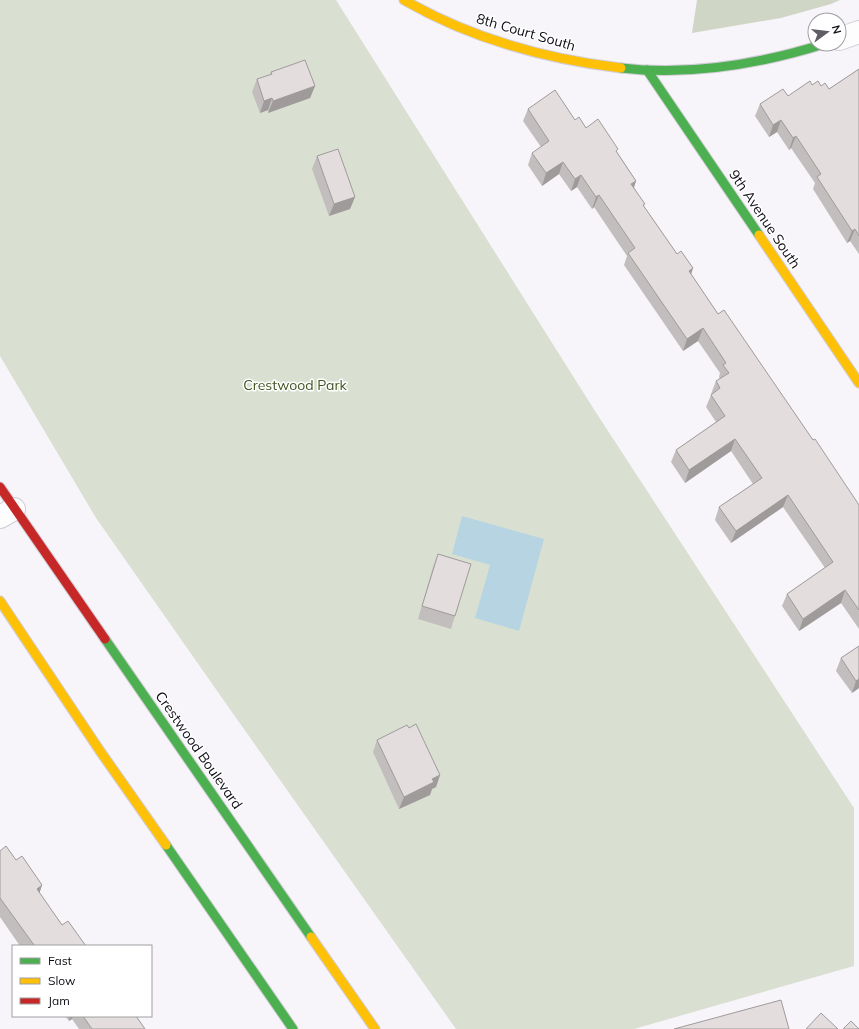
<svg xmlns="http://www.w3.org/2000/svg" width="859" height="1029" viewBox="0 0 859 1029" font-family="Mulish,sans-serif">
<rect width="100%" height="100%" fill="#f7f4fa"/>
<polygon fill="#d9e0d1" points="0,0 336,0 595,411 854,808 854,966 634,1029 456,1029 234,715 96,518 0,356"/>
<polygon fill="#cfd6c6" points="697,0 840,0 831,4 781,18 692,33"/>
<polygon fill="#b7d4e2" points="462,516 544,539 519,631 475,618 490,565 452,554"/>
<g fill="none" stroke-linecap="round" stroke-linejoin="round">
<g stroke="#d0cdd5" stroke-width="24">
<g id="street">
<polyline points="839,39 859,32"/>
<polyline points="0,517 14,509"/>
</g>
</g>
<g stroke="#d0cdd5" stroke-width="11">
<g id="fast">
<path d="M621,68C689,76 760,64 824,44"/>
<polyline points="647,70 759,235"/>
<polyline points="105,639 311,937"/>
<polyline points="166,845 293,1029"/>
</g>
</g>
<g stroke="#d0cdd5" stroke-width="11">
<g id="slow">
<path d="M404,0C470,38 546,59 621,68"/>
<polyline points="759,235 859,383"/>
<polyline points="0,601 100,751 166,845"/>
<polyline points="311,937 375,1029"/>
</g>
</g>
<g stroke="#d0cdd5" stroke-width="11">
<polyline id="jam" points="0,487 105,639"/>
</g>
<use href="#street" stroke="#fefdfe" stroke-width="22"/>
<use href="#fast" stroke="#4caf50" stroke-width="9"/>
<use href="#slow" stroke="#ffc107" stroke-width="9"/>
<use href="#jam" stroke="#c62828" stroke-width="9"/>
</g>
<g fill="#c3bebe">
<polygon points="859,69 859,254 850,241 847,243 813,189 815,183 791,148 789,150 777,132 769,137 755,116 760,104 788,96 812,85 821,86 829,89"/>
<polygon points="271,72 315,86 310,98 268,113 268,110 260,113 252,92 257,79 270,75"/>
<polygon points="528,109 575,120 617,152 636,181 634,187 644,207 677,254 693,268 691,275 718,314 813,440 859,505 859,629 841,603 799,631 782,606 787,594 825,568 783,507 731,543 715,520 719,507 753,484 731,451 685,483 671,462 676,450 716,422 706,407 711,395 712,394 711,394 716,381 720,379 719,377 720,373 698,341 683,351 624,265 627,256 594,207 592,209 577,187 571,191 559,174 542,186 528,165 532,153 541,147 523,121"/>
<polygon points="317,156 355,197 350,209 329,216 312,169"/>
<polygon points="438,554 455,616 451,629 418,619 433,567"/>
<polygon points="859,646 859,688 852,693 836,671 841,658"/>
<polygon points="377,740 440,775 436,787 432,789 430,795 399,809 373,752"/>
<polygon points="0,851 16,860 42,885 39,893 62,925 86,946 20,946 0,917"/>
<polygon points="65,1016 136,1016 145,1029 79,1029 72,1019 69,1021"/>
</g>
<g fill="#9f9b9b">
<polygon points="315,86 310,98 268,113 273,101"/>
<polygon points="272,98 268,110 260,113 264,101"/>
<polygon points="781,120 777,132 769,137 773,125"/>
<polygon points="796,136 791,148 789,150 793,138"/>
<polygon points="563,162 559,174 542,186 546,173"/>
<polygon points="581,175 577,187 571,191 575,179"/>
<polygon points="636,181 632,193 631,184"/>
<polygon points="599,195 594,207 592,209 596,197"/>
<polygon points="355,197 350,209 329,216 334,204"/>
<polygon points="855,229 850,241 847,243 852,231"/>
<polygon points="693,268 689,280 689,271"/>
<polygon points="703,328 698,341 683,351 687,339"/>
<polygon points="735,439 731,451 685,483 689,470"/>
<polygon points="788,495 783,507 731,543 736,531"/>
<polygon points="845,590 841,603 799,631 803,619"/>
<polygon points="859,679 859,688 852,693 856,681"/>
<polygon points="440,775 436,787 432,789 430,795 399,809 404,797 432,779"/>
<polygon points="42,885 38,898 37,889"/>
<polygon points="70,1016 73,1016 72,1019 69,1021"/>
</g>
<g fill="#e3dddd" stroke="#9f9b9b">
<polygon points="305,60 315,86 273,101 272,98 264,101 257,79 272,74 271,72"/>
<polygon points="859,69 859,236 855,229 852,231 817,177 821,174 796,136 793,138 781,120 773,125 760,104 783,89 788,96 810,81 812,85 818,81 821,86 825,83 829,89"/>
<polygon points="555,90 575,120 579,117 586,128 598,119 618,149 616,151 636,181 631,184 645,204 643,205 677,254 681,251 693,268 689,271 718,314 724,310 813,440 815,439 859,505 859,610 845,590 803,619 787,594 833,562 788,495 736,531 719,507 762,478 735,439 689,470 676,450 725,416 711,395 720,388 716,381 729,373 723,365 726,363 703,328 687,339 628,253 635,248 599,195 596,197 581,175 575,179 563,162 546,173 532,153 549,141 528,109"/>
<polygon points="338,149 355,197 334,204 317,156"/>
<polygon points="438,554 471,564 455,616 422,606"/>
<polygon points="859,646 859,679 856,681 841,658"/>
<polygon points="416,724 440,775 432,779 434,782 404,797 377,740 407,725 409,728"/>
<polygon points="6,846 16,860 22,856 42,885 37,889 62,925 68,921 86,946 33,946 34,945 0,898 0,851"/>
<polygon points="781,1000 789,1029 674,1029"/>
<polygon points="821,1013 838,1029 806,1029"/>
<polygon points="83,1016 136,1016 145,1029 92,1029"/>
<polygon points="851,1021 859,1029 843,1029"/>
</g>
<g text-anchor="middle" stroke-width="3" stroke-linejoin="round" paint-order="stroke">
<g font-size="14" fill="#0f0c15" stroke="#fff">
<text transform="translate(526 32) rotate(16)" y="5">8th Court South</text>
<text transform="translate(765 219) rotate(56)" y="5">9th Avenue South</text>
<text transform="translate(199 750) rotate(55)" y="5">Crestwood Boulevard</text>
</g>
<g font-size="14" fill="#405521" stroke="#fff">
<text x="295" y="390">Crestwood Park</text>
</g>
</g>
<rect x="12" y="945" width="140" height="72" fill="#ffffff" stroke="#9f9ea1"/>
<rect x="20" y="958" width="20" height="6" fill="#4caf50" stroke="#9f9ea1"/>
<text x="48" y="965" font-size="12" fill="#0f0c15">Fast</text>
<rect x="20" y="978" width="20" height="6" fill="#ffc107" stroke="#9f9ea1"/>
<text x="48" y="985" font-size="12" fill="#0f0c15">Slow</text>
<rect x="20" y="998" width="20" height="6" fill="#c62828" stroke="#9f9ea1"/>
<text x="48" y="1005" font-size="12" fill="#0f0c15">Jam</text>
<g transform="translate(827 32) rotate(75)"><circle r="19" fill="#ffffff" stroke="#9f9ea1"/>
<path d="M0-3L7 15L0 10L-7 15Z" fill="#605d65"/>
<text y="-6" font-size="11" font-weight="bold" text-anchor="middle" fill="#0f0c15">N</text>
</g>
</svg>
